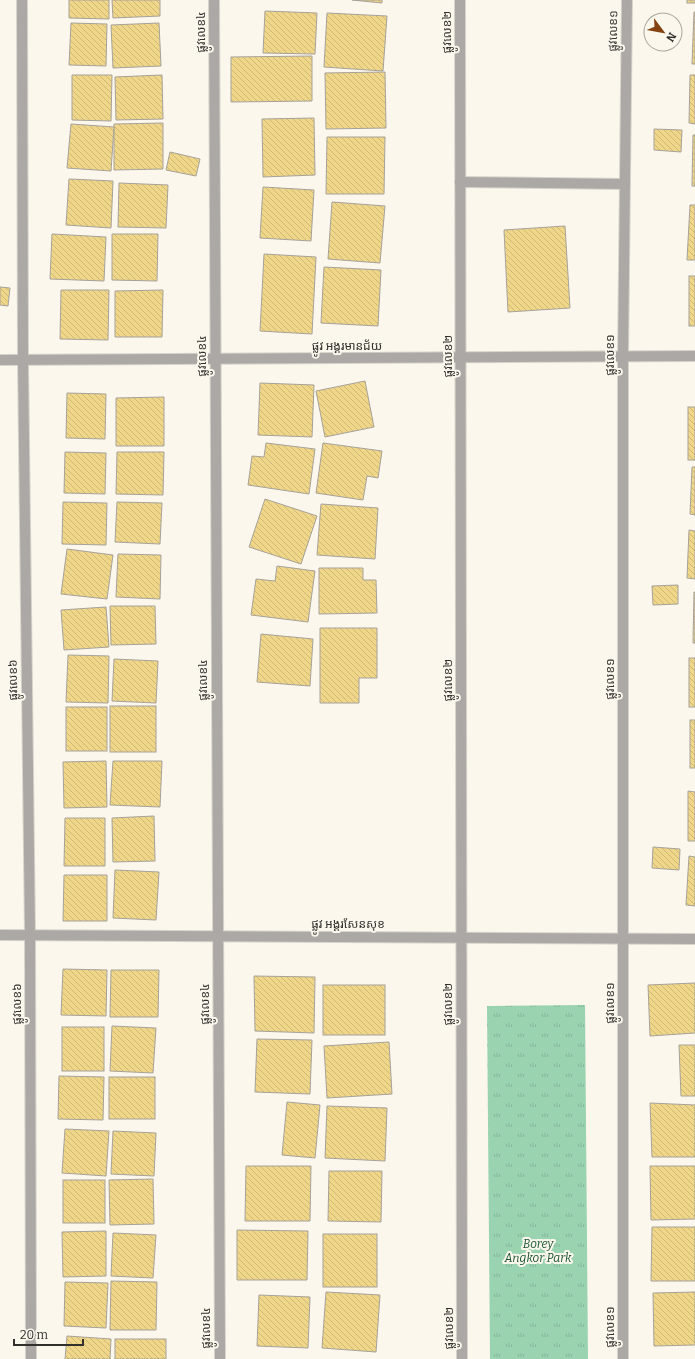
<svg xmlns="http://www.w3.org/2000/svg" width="695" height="1359" viewBox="0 0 695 1359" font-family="Bitter,'Noto Sans Khmer',serif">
<defs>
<pattern id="grass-tufts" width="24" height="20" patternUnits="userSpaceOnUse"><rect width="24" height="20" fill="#9ad3b0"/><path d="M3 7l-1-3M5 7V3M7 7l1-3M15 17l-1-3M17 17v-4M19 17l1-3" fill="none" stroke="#85b598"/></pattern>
<pattern id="building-back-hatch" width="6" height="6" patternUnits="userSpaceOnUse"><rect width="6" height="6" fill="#f0d689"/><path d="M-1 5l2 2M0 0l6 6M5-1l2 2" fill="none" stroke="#ceb876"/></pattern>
</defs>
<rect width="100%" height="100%" fill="#fbf7ed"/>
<polygon fill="url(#grass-tufts)" points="585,1005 588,1359 490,1359 487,1006"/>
<g fill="url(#building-back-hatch)" stroke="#a6a299">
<polygon points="69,0 109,0 109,19 69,18"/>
<polygon points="112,0 160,0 160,16 113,18"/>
<polygon points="352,0 382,0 382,3"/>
<rect x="687" y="0" width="8" height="3"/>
<polygon points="265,11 317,13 315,54 263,53"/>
<polygon points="694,12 695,12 695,64 692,64"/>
<polygon points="327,13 387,16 383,71 324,67"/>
<polygon points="71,23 107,24 106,66 69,65"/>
<polygon points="159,23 161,66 113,68 111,25"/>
<polygon points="312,56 312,101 231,102 231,57"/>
<polygon points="385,72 386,128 326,129 325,73"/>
<polygon points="72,75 112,75 111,121 72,120"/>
<polygon points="162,75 163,119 116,120 115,77"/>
<polygon points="690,75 695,75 695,124 689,123"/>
<polygon points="314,118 315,175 263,177 262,119"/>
<polygon points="163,123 163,169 114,170 114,124"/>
<polygon points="71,124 114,127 111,171 67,168"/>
<polygon points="654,129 682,130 681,152 654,150"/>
<polygon points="693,135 695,135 695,186 692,186"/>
<polygon points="327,137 385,137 384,194 326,194"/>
<polygon points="170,152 200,159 196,176 166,170"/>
<polygon points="69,179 113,181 111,228 66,225"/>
<polygon points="119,183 168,185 166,228 118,227"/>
<polygon points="263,187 314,190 311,241 260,238"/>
<polygon points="332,202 385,206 380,263 328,259"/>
<polygon points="690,205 695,205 695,260 687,260"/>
<polygon points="565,226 570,308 508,312 504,230"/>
<polygon points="52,234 106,237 104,281 50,279"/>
<polygon points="112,234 158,234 157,281 112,280"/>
<polygon points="264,254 316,257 312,334 260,331"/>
<polygon points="324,267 381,270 378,326 321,323"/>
<rect x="689" y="276" width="6" height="50"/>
<polygon points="0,287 10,288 8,306 0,305"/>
<polygon points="61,290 109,290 108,340 60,339"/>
<polygon points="163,290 162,337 115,337 115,291"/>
<polygon points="365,381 374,427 325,437 316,391"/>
<polygon points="260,383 314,385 312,437 258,435"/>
<polygon points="67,393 106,394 105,439 66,438"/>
<polygon points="164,397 164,446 116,446 116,398"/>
<rect x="688" y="407" width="7" height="53"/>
<polygon points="266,443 315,449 309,494 248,485 252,456 264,457"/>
<polygon points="323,443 382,451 378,478 367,476 363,500 316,493"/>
<polygon points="65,452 106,453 105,494 64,493"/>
<polygon points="117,452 164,452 163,495 116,494"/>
<polygon points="692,467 695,467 695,515 690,514"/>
<polygon points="265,499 317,516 301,564 249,547"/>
<polygon points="63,502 107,503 106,545 62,544"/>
<polygon points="117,502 162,503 160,544 115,542"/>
<polygon points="321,504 378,508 375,559 317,555"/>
<polygon points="689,530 695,531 695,579 687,578"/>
<polygon points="67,549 113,555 107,599 61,594"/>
<polygon points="118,554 161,555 160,599 116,597"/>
<polygon points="277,566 315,571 308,622 251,615 256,579 275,581"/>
<polygon points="319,568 363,568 363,580 376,580 377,613 319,614"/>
<polygon points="678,585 678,604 653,605 652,586"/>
<polygon points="694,592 695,592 695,643 693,643"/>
<polygon points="110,606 155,606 156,644 111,645"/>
<polygon points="106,607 109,647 64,650 61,610"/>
<polygon points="320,628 377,628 377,678 359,678 359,703 320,703"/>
<polygon points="261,634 313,639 310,686 257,682"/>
<polygon points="68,655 109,656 108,703 66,702"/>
<rect x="689" y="658" width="6" height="49"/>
<polygon points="114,659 158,661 156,703 112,701"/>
<rect x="110" y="706" width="46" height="46"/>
<rect x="66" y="707" width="41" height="44"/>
<rect x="690" y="720" width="5" height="48"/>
<polygon points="106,761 107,807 64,808 63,762"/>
<polygon points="113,761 162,761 160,807 110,805"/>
<polygon points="688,791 695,792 695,841 688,841"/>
<polygon points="154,816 155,861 113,862 112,818"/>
<polygon points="65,818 105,818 105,866 64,866"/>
<polygon points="653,847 680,849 679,870 652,868"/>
<polygon points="689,856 695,857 695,906 686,905"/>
<polygon points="115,870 159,872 156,920 113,918"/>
<polygon points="64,875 107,875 107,921 63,921"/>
<polygon points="63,969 107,970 106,1016 61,1015"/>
<polygon points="111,970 159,970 158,1017 110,1017"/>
<polygon points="254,976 315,977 314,1033 255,1031"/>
<polygon points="695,983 695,1033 650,1036 648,985"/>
<rect x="323" y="985" width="62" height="50"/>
<polygon points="112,1026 156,1028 153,1073 110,1071"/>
<rect x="62" y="1027" width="42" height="44"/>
<polygon points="257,1039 312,1040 310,1094 255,1092"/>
<polygon points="389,1042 392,1094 327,1098 324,1046"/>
<polygon points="679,1045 695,1045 695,1096 681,1096"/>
<polygon points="59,1076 104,1077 103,1120 58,1119"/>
<rect x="109" y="1077" width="46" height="42"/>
<polygon points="287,1102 320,1105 315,1158 282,1155"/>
<polygon points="650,1103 695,1105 695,1157 652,1157"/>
<polygon points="327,1106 387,1108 385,1161 325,1158"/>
<polygon points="65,1129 109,1131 106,1176 62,1173"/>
<polygon points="113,1131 156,1133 154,1176 111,1174"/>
<polygon points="246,1166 311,1166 310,1221 245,1221"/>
<polygon points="650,1166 695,1166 695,1219 651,1220"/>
<polygon points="329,1171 382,1171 381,1222 328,1221"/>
<polygon points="153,1179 154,1224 110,1225 109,1180"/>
<rect x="63" y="1180" width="42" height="43"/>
<polygon points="652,1227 695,1227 695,1281 651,1281"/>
<polygon points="237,1230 308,1231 307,1280 237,1280"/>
<polygon points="106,1231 106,1276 63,1277 62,1232"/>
<polygon points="113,1233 156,1235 153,1278 111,1276"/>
<rect x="323" y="1234" width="54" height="53"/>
<polygon points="111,1281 157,1282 156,1330 110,1330"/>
<polygon points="65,1282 108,1283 106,1328 64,1326"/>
<polygon points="326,1292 380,1295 376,1352 322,1348"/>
<polygon points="695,1292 695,1345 654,1346 653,1293"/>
<polygon points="259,1295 310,1297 308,1348 257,1346"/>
<polygon points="67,1336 111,1339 110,1359 65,1359"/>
<rect x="115" y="1339" width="51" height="20"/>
</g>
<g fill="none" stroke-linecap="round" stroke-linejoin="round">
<g stroke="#d7d3ca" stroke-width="12">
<g id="street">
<polyline points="22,0 23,360 30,935 31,1359"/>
<polyline points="214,0 220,1359"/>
<polyline points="460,0 462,1359"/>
<polyline points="460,182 625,184"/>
<polyline points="0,360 695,356"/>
<polyline points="0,935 695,939"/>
<polyline points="623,1359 623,357 627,0"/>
</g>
</g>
<use href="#street" stroke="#aca8a5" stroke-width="10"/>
</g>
<g text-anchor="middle" stroke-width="4" stroke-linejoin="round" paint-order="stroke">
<g font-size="12" fill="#31302c" stroke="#fbf7ed">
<text transform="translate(613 31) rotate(-89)" y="4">ផ្លូវលេខ១</text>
<text transform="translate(201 32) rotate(-90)" y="4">ផ្លូវលេខ៤</text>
<text transform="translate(447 32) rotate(-90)" y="4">ផ្លូវលេខ២</text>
<text x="347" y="350">ផ្លូវ អង្គរមានជ័យ</text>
<text transform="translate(610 355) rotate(-90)" y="4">ផ្លូវលេខ១</text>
<text transform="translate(202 356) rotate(-90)" y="4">ផ្លូវលេខ៤</text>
<text transform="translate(448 356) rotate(-90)" y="4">ផ្លូវលេខ២</text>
<text transform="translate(610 679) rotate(-90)" y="4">ផ្លូវលេខ១</text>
<text transform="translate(13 680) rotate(-91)" y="4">ផ្លូវលេខ៦</text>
<text transform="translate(203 680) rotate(-90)" y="4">ផ្លូវលេខ៤</text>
<text transform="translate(448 680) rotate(-90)" y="4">ផ្លូវលេខ២</text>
<text x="348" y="928">ផ្លូវ អង្គរសែនសុខ</text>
<text transform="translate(610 1003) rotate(-90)" y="4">ផ្លូវលេខ១</text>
<text transform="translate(17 1004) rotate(-90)" y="4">ផ្លូវលេខ៦</text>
<text transform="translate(205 1004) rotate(-90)" y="4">ផ្លូវលេខ៤</text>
<text transform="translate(448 1004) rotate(-90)" y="4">ផ្លូវលេខ២</text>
<text transform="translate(610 1327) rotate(-90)" y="4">ផ្លូវលេខ១</text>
<text transform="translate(206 1328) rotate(-90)" y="4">ផ្លូវលេខ៤</text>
<text transform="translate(449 1328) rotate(-90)" y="4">ផ្លូវលេខ២</text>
</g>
<g font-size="12" font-style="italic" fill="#1c5537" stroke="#fbf7ed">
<text x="538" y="1248">Borey<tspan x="538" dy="14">Angkor Park</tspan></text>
</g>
</g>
<g transform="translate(663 32) rotate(122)"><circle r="19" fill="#fbf7ed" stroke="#aaa7a0"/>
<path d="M0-3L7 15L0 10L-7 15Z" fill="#854311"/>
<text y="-6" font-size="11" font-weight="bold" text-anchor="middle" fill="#31302c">N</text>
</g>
<path d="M14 1339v6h69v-6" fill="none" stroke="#31302c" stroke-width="2"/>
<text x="20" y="1339" font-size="12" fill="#31302c" stroke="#fbf7ed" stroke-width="3" paint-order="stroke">20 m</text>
</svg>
